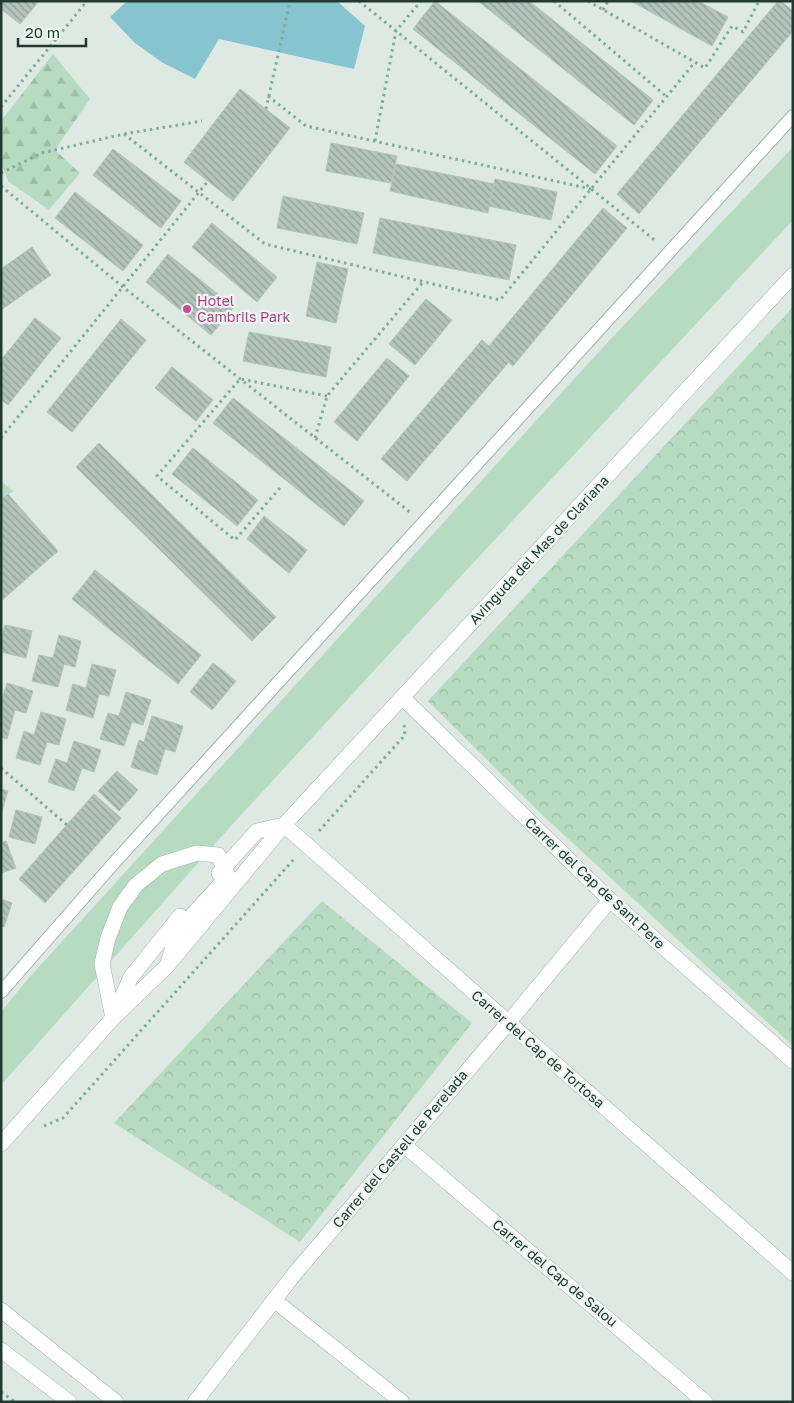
<svg xmlns="http://www.w3.org/2000/svg" width="794" height="1403" viewBox="0 0 794 1403" font-family="'Golos Text',sans-serif">
<defs>
<pattern id="forest-firs" width="22" height="20" patternUnits="userSpaceOnUse" patternTransform="scale(1.25)"><rect width="22" height="20" fill="#b7dbc0"/><path d="M5 1l3.5 6h-7zM16 11l3.5 6h-7z" fill="#9dbda5"/></pattern>
<pattern id="park-crowns" width="20" height="18" patternUnits="userSpaceOnUse" patternTransform="scale(1.25)"><rect width="20" height="18" fill="#b7dbc0"/><path d="M2 6a3 3 0 1 1 6 0M12 15a3 3 0 1 1 6 0" fill="none" stroke="#9dbda5"/></pattern>
<pattern id="building-back-hatch" width="6" height="6" patternUnits="userSpaceOnUse" patternTransform="scale(1.25)"><rect width="6" height="6" fill="#b3c4bd"/><path d="M-1 5l2 2M0 0l6 6M5-1l2 2" fill="none" stroke="#91a09a"/></pattern>
</defs>
<rect width="100%" height="100%" fill="#dee9e4"/>
<polygon fill="#b7dbc0" points="793,147 793,220 474,562 230,827 1,1085 1,1012 27,980 605,345"/>
<polygon fill="url(#forest-firs)" points="53,54 90,99 55,150 80,173 49,210 9,182 1,164 1,121"/>
<g fill="url(#park-crowns)">
<polygon points="793,307 793,1046 538,811 428,701"/>
<polygon points="1,481 13,491 1,501"/>
<polygon points="322,901 472,1023 300,1242 114,1123"/>
</g>
<polygon fill="#86c4cf" points="127,1 337,1 365,26 354,69 219,39 195,79 163,63 135,43 110,17"/>
<g fill="url(#building-back-hatch)" stroke="#b1c3bb">
<polygon points="1,1 39,1 20,24 1,9"/>
<polygon points="435,1 617,146 595,174 413,29"/>
<polygon points="478,1 529,1 653,100 634,125"/>
<polygon points="631,1 698,1 728,17 712,46"/>
<polygon points="778,1 781,1 793,11 793,31 639,214 617,194"/>
<polygon points="240,89 290,128 233,201 184,162"/>
<polygon points="331,143 397,156 391,183 326,171"/>
<polygon points="113,149 181,201 161,228 93,175"/>
<polygon points="396,164 494,184 488,213 390,191"/>
<polygon points="495,179 557,192 551,220 489,206"/>
<polygon points="75,192 143,245 123,271 55,218"/>
<polygon points="283,196 364,213 357,244 277,228"/>
<polygon points="603,208 627,228 513,366 489,346"/>
<polygon points="380,218 516,245 509,280 373,253"/>
<polygon points="212,223 277,277 257,302 192,247"/>
<polygon points="32,247 51,275 1,310 1,269"/>
<polygon points="168,254 234,307 211,335 146,282"/>
<polygon points="317,262 348,269 336,323 306,316"/>
<polygon points="426,299 452,320 415,365 389,344"/>
<polygon points="35,318 61,338 8,405 1,400 1,360"/>
<polygon points="121,319 146,340 72,432 47,412"/>
<polygon points="249,332 331,347 326,377 243,361"/>
<polygon points="482,340 508,363 407,481 381,459"/>
<polygon points="387,358 409,376 357,441 334,422"/>
<polygon points="172,367 213,400 196,421 155,388"/>
<polygon points="233,398 364,501 344,526 213,423"/>
<polygon points="99,443 276,617 252,641 76,467"/>
<polygon points="193,448 258,500 237,526 172,474"/>
<polygon points="8,494 58,551 1,601 1,500"/>
<polygon points="264,516 307,550 289,573 247,539"/>
<polygon points="95,570 201,655 178,684 72,599"/>
<polygon points="5,625 32,631 26,658 1,652 1,641"/>
<polygon points="59,635 81,641 75,667 64,664 58,687 32,681 39,655 53,658"/>
<polygon points="213,663 236,681 212,710 190,692"/>
<polygon points="92,664 116,670 109,696 99,694 93,718 66,710 73,684 86,688"/>
<polygon points="7,683 33,691 26,713 15,710 7,739 1,737 1,703"/>
<polygon points="126,692 151,700 143,725 132,722 124,746 100,739 108,713 119,716"/>
<polygon points="41,712 66,719 59,745 47,742 40,765 16,758 24,731 34,735"/>
<polygon points="152,716 183,726 175,752 165,749 157,775 131,767 139,740 144,742"/>
<polygon points="74,741 101,750 94,772 82,768 74,791 48,782 56,759 67,763"/>
<polygon points="117,771 138,790 119,811 98,791"/>
<polygon points="1,789 8,791 1,814"/>
<polygon points="94,794 121,818 45,903 19,879"/>
<polygon points="16,810 42,817 35,844 9,837"/>
<polygon points="6,841 16,868 1,873 1,843"/>
<polygon points="1,899 12,903 4,927 1,926"/>
</g>
<g fill="none" stroke-linecap="round" stroke-linejoin="round">
<g stroke="#a1b1ab" stroke-width="14">
<polyline id="service" points="1,992 113,864 793,116"/>
</g>
<g stroke="#a1b1ab" stroke-width="16">
<g id="minor">
<polyline points="403,698 610,900 793,1061"/>
<polyline points="284,825 793,1273"/>
<polyline points="219,873 257,831 284,825"/>
<polyline points="115,1012 131,977 180,916"/>
<polyline points="113,1018 102,964 108,938 120,907 136,885 162,864 197,853 218,855 228,876 178,931 169,960"/>
<polyline points="1,1144 113,1018 167,966 284,825 793,275"/>
<polyline points="404,1145 705,1402"/>
<polyline points="274,1300 402,1402"/>
<polyline points="195,1402 296,1272 508,1023 610,900"/>
</g>
</g>
<g stroke="#a1b1ab" stroke-width="16">
<g id="tertiary">
<polyline points="1,1310 116,1402"/>
<polyline points="1,1350 69,1402"/>
</g>
</g>
<g stroke="#7fad9d" stroke-width="3" stroke-dasharray="2.5 4" stroke-linecap="butt">
<polyline points="359,1 657,242"/>
<polyline points="554,1 667,97"/>
<polyline points="588,1 705,68 732,26 743,32 759,1"/>
<polyline points="603,10 608,1"/>
<polyline points="268,96 306,126 591,189"/>
<polyline points="1,107 87,1"/>
<polyline points="266,109 290,1"/>
<polyline points="124,134 265,244 500,300 695,62"/>
<polyline points="375,141 396,31 421,1"/>
<polyline points="1,173 42,153 124,134 202,121"/>
<polyline points="1,186 123,287 411,513"/>
<polyline points="1,438 208,181"/>
<polyline points="315,438 327,396 423,282"/>
<polyline points="280,488 235,540 157,476 240,379 327,396"/>
<polyline points="1,768 67,825"/>
<polyline points="319,831 405,735 404,725"/>
<polyline points="44,1126 63,1118 295,858"/>
<polyline points="1,1392 15,1402"/>
</g>
<use href="#service" stroke="#fff" stroke-width="12"/>
<use href="#minor" stroke="#fff" stroke-width="15"/>
<use href="#tertiary" stroke="#fff" stroke-width="15"/>
</g>
<circle fill="#d1479c" stroke="#eef6f2" stroke-width="2" cx="187" cy="309" r="5"/>
<g text-anchor="middle" stroke-width="4.5" stroke-linejoin="round" paint-order="stroke">
<g font-size="14" fill="#b23c85" stroke="#eef6f2" text-anchor="start">
<text x="197" y="306">Hotel<tspan x="197" dy="16">Cambrils Park</tspan></text>
</g>
<g font-size="14" fill="#203931" stroke="#eef6f2">
<text transform="translate(539 550) rotate(-47)" y="5">Avinguda del Mas de Clariana</text>
<text transform="translate(595 883) rotate(43)" y="5">Carrer del Cap de Sant Pere</text>
<text transform="translate(538 1049) rotate(41)" y="5">Carrer del Cap de Tortosa</text>
<text transform="translate(400 1149) rotate(-50)" y="5">Carrer del Castell de Perelada</text>
<text transform="translate(555 1273) rotate(40)" y="5">Carrer del Cap de Salou</text>
</g>
</g>
<rect width="794" height="1403" fill="none" stroke="#203931" stroke-width="5"/>
<path d="M18 38v8h68v-8" fill="none" stroke="#203931" stroke-width="2.5"/>
<text x="25" y="38" font-size="15" fill="#203931" stroke="#eef6f2" stroke-width="4" paint-order="stroke">20 m</text>
</svg>
